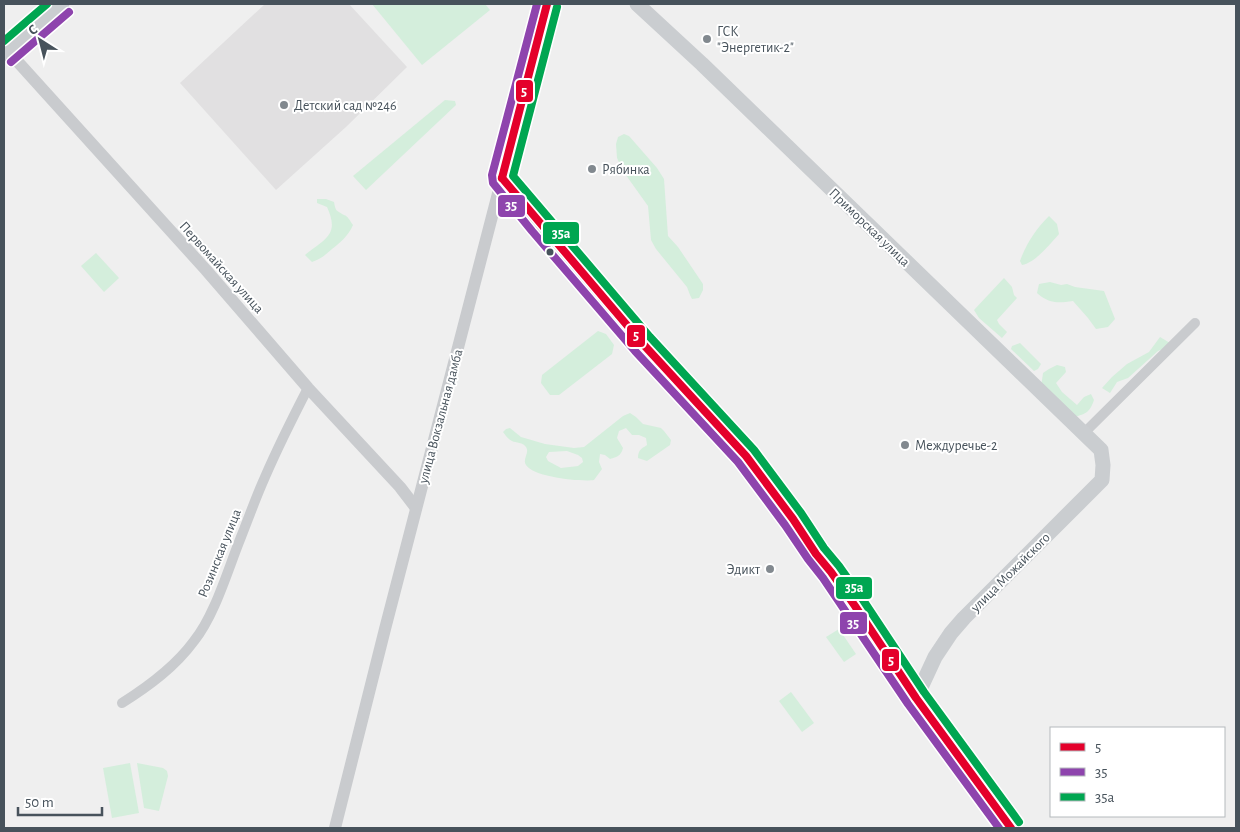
<svg xmlns="http://www.w3.org/2000/svg" width="1240" height="832" viewBox="0 0 1240 832" font-family="'Alegreya Sans',sans-serif">
<rect width="100%" height="100%" fill="#efefef"/>
<polygon fill="#e1e0e1" points="265,4 349,4 407,67 346,127 276,190 180,83"/>
<g fill="#d4eedc" fill-rule="evenodd">
<polygon points="372,4 485,4 490,10 422,65"/>
<polygon points="445,100 455,101 456,105 366,190 353,176"/>
<polygon points="624,134 629,136 657,168 664,179 668,236 678,247 703,284 703,290 699,298 692,299 690,295 687,287 656,249 651,240 648,206 623,171 617,158 616,144 618,137"/>
<path d="M317,199H326L334,202C336,212 336,210 344,215C348,216 350,221 353,225C348,236 341,242 332,249C325,255 321,259 312,262L305,255C325,239 340,235 327,207L317,203Z"/>
<path d="M1049,216L1057,224L1059,234C1050,244 1035,263 1022,265L1020,261C1026,244 1036,229 1049,216Z"/>
<polygon points="96,253 119,278 104,292 81,266"/>
<polygon points="1004,278 1012,287 1014,295 1017,298 997,320 999,324 1007,332 1002,338 979,318 974,310"/>
<path d="M1050,282L1061,285L1067,284L1075,287L1104,291L1115,319L1108,327L1096,329L1088,318L1073,301C1058,303 1049,304 1037,293L1039,284Z"/>
<polygon points="598,331 606,334 614,345 612,354 559,395 550,395 541,383 542,375"/>
<polygon points="1160,337 1170,343 1163,349 1158,351 1128,378 1117,382 1110,393 1102,388 1112,377 1127,364 1149,352"/>
<polygon points="1020,343 1041,364 1038,369 1034,371 1011,349 1012,346"/>
<path d="M1057,365L1065,367L1066,372L1056,383L1062,392L1077,405L1084,397L1091,394L1094,400C1090,412 1086,414 1074,417L1041,387L1043,373L1049,369Z"/>
<path d="M630,413L636,417L643,424L661,428L664,431L671,440L670,445L647,461L638,458C638,450 641,449 647,445L646,438L639,435H632L626,428L619,431L617,438L623,448C621,456 617,457 610,459L605,455L600,454L599,462L602,469L594,480C581,482 533,477 526,465C522,459 530,453 526,447C523,442 516,443 512,441C508,439 506,436 503,432L506,429L510,428L521,437L545,444L574,448L584,447L623,416ZM567,451L578,455L582,458L583,462L578,466L561,468L548,461L546,457L549,452Z"/>
<polygon points="839,629 856,654 844,662 826,637"/>
<polygon points="791,692 814,723 802,732 779,701"/>
<polygon points="130,763 139,813 112,818 103,768"/>
<polygon points="137,763 163,768 167,771 168,776 159,811 144,808"/>
</g>
<g fill="none" stroke-linecap="round" stroke-linejoin="round">
<g stroke="#c9cbce" stroke-width="10">
<polyline points="1084,433 1195,323"/>
<path d="M122,703C149,686 175,667 194,641C215,615 228,569 241,537C249,517 256,497 265,477C278,447 293,417 308,388"/>
</g>
<g stroke="#c9cbce" stroke-width="12">
<polyline points="8,51 206,270 308,388 400,487 416,508"/>
<polyline points="335,828 385,629 502,178"/>
</g>
<g stroke="#cacdd0" stroke-width="15">
<polyline points="547,4 502,178 540,224 643,344 746,456 793,519 816,554 831,572 855,606 916,698 1011,828"/>
<polyline points="637,4 702,64 1101,450 1103,465 1102,480 964,618 951,633 935,657 916,698"/>
<polyline points="4,54 62,4"/>
</g>
<g stroke="#fff" stroke-width="11">
<g id="bus-1">
<polyline points="502,178 643,344 746,456 793,519 816,554 831,572 855,606 916,698 1011,828"/>
<polyline points="502,178 547,4"/>
</g>
</g>
<g stroke="#fff" stroke-width="11">
<g id="bus-2">
<polyline points="537,4 492,175 493,183 532,231 635,351 738,462 785,525 808,559 823,578 908,704 999,828"/>
<polyline points="11,62 69,12"/>
</g>
</g>
<g stroke="#fff" stroke-width="11">
<g id="bus-3">
<polyline points="557,7 513,176 650,337 754,450 801,513 824,548 839,566 863,600 924,692 1019,822"/>
<polyline points="4,41 47,4"/>
</g>
</g>
<use href="#bus-1" stroke="#e4002b" stroke-width="8"/>
<use href="#bus-2" stroke="#8e44ad" stroke-width="8"/>
<use href="#bus-3" stroke="#00a651" stroke-width="8"/>
</g>
<g fill="#82898f" stroke="#fff" stroke-width="2">
<circle cx="707" cy="39" r="5"/>
<circle cx="284" cy="105" r="5"/>
<circle cx="592" cy="169" r="5"/>
<circle cx="905" cy="445" r="5"/>
<circle cx="770" cy="569" r="5"/>
</g>
<circle fill="#47525b" stroke="#fff" stroke-width="2" cx="550" cy="252" r="4.5"/>
<g text-anchor="middle" stroke-width="4" stroke-linejoin="round" paint-order="stroke">
<g font-size="14" fill="#47525b" stroke="#fff" text-anchor="start">
<text x="717" y="36">ГСК<tspan x="717" dy="16">"Энергетик-2"</tspan></text>
<text x="294" y="110">Детский сад №246</text>
<text x="602" y="174">Рябинка</text>
<text x="915" y="450">Междуречье-2</text>
<text x="760" y="574" text-anchor="end">Эдикт</text>
</g>
<g font-size="14" fill="#47525b" stroke="#fff">
<text transform="translate(870 227) rotate(44)" y="5">Приморская улица</text>
<text transform="translate(222 267) rotate(48)" y="5">Первомайская улица</text>
<text transform="translate(440 416) rotate(-75)" y="5">улица Вокзальная дамба</text>
<text transform="translate(219 553) rotate(-68)" y="5">Розинская улица</text>
<text transform="translate(1010 572) rotate(-45)" y="5">улица Можайского</text>
</g>
</g>
<g stroke="#fff" stroke-width="2">
<rect x="515" y="79" width="19" height="24" rx="5" fill="#e4002b"/>
<rect x="497" y="194" width="29" height="24" rx="5" fill="#8e44ad"/>
<rect x="542" y="221" width="38" height="24" rx="5" fill="#00a651"/>
<rect x="626" y="324" width="20" height="24" rx="5" fill="#e4002b"/>
<rect x="835" y="576" width="38" height="24" rx="5" fill="#00a651"/>
<rect x="839" y="611" width="29" height="24" rx="5" fill="#8e44ad"/>
<rect x="881" y="648" width="19" height="24" rx="5" fill="#e4002b"/>
</g>
<g font-size="14" text-anchor="middle" font-weight="bold" fill="#fff">
<text x="524" y="96">5</text>
<text x="511" y="210">35</text>
<text x="561" y="238">35а</text>
<text x="636" y="340">5</text>
<text x="854" y="592">35а</text>
<text x="853" y="628">35</text>
<text x="891" y="665">5</text>
</g>
<rect width="1240" height="832" fill="none" stroke="#47525b" stroke-width="10"/>
<rect x="1050" y="727" width="175" height="90" fill="#ffffff" stroke="#b5babd"/>
<rect x="1060" y="743" width="25" height="8" fill="#e4002b" stroke="#b5babd"/>
<text x="1095" y="752" font-size="15" fill="#47525b">5</text>
<rect x="1060" y="768" width="25" height="8" fill="#8e44ad" stroke="#b5babd"/>
<text x="1095" y="777" font-size="15" fill="#47525b">35</text>
<rect x="1060" y="793" width="25" height="8" fill="#00a651" stroke="#b5babd"/>
<text x="1095" y="802" font-size="15" fill="#47525b">35а</text>
<g transform="translate(40 40) rotate(324)" stroke="#ffffff" stroke-width="4" paint-order="stroke">
<path d="M0-4L9 19L0 12L-9 19Z" fill="#47525b"/>
<text y="-8" font-size="14" font-weight="bold" text-anchor="middle" fill="#47525b">С</text>
</g>
<path d="M18 807v8h84v-8" fill="none" stroke="#47525b" stroke-width="2.5"/>
<text x="25" y="807" font-size="15" fill="#47525b" stroke="#ffffff" stroke-width="4" paint-order="stroke">50 m</text>
</svg>
